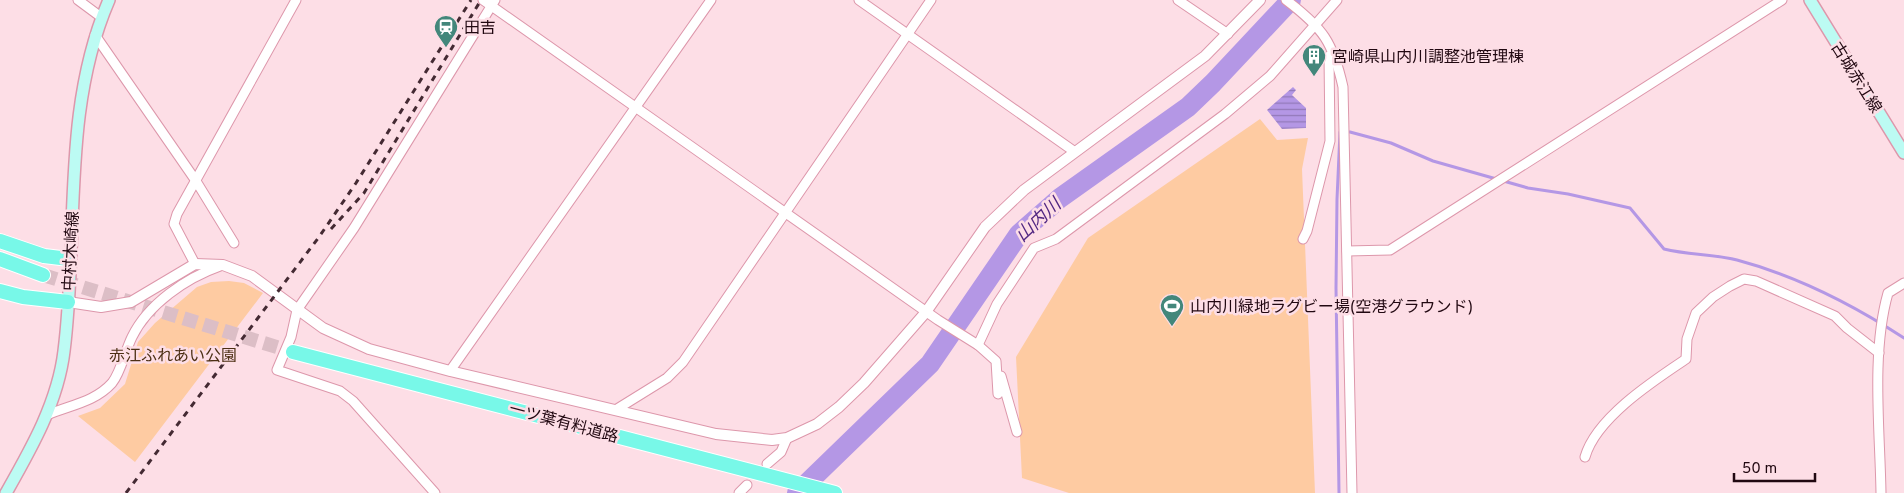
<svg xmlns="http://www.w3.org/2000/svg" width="1904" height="493" viewBox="0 0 1904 493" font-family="Overpass,'Noto Sans JP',sans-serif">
<defs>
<pattern id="water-rules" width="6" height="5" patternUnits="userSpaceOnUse" patternTransform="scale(1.25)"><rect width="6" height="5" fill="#b497e5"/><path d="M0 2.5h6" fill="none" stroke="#9279b8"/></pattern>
</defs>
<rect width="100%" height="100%" fill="#fddee6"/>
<g fill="#fecba2">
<polygon points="1260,119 1277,140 1308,138 1302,169 1315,493 1069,493 1022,478 1016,357 1088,238"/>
<polygon points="229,281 244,283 263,293 135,462 78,416 100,408 125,384 138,342 155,323 197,287 211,282"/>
</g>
<polygon fill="url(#water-rules)" points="1293,87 1296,90 1292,95 1306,108 1306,128 1282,129 1267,110"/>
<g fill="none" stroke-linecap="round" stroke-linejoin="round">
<path stroke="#b497e5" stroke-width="3" d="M1339,493L1336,288L1337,199L1340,132H1350L1391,143L1433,161L1528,188L1568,194L1630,208L1664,249C1688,255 1713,254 1737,260C1797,276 1852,304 1904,338"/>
<polyline stroke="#b497e5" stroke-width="20" points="797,493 930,364 1019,234 1060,198 1188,107 1213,83 1291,0"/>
<polyline stroke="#dcbec6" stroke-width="14" stroke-dasharray="14 7" stroke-linecap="butt" points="43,275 293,352"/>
<g stroke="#dd97ab" stroke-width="11">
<g id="minor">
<polyline points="78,0 101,17"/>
<polyline points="483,0 938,320 978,345 996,361 998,394"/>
<polyline points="859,0 1075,152"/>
<polyline points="1178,0 1228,34"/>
<path d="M1286,0C1323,28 1333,42 1343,87L1352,493"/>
<polyline points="95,35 196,181 234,243"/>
<polyline points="1303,239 1307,231 1330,141 1329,56 1334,54"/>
<polyline points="1347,251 1390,250 1782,0"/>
<polyline points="195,264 174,224 177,214 296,0"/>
<polyline points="978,345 997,304 1034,248 1056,239 1225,114 1270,76 1337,0"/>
<polyline points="450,371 711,0"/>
<polyline points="1001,376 1017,432"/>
<polyline points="617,409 667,378 683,362 931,0"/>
<path d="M47,415C70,405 95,402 112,383C121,372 125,351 132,337C148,304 186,278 220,266"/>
<path d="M1585,457C1596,418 1653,381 1686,359L1687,339L1696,313L1713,297L1730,286L1744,279L1756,281L1835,316L1847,328L1879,353"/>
<polyline points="767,464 781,452 787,438"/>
<polyline points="435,493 353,401 340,391 277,370 291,337 297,310 354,228 495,0"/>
<polyline points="739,493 747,485"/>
<path d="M1881,493C1880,430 1871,353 1888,293L1904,283"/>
</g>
</g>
<g stroke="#dd97ab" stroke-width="12">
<polyline id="tertiary" points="68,302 101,307 131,302 195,264 223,265 252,276 323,328 369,349 450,371 716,434 772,440 787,438 817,424 839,407 864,383 926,312 985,227 1024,190 1205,56 1260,0"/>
</g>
<g stroke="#dd97ab" stroke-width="14">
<g id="secondary">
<polyline points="1810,0 1904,153"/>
<path d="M6,493C31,449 58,402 64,351C79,234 61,111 109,0"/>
</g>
</g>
<g stroke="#fff" stroke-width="16">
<g id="primary">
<polyline points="0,241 44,256 69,259"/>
<polyline points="0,259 43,275"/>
<polyline points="0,291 23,297 68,302"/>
<polyline points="293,352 835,493"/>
</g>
</g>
<use href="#minor" stroke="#fff" stroke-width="9"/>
<use href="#tertiary" stroke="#fff" stroke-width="10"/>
<use href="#secondary" stroke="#bcfbf3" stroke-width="11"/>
<use href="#primary" stroke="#78f8e8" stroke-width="14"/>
<g stroke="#442a33" stroke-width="3" stroke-dasharray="6 6" stroke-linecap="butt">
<polyline points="331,229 364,193 481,0"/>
<polyline points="126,493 319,237 356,183 471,0"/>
</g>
</g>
<defs>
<g id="station-pin" transform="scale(1.25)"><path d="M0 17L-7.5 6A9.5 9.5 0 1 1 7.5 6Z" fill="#43877b" stroke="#fddee6"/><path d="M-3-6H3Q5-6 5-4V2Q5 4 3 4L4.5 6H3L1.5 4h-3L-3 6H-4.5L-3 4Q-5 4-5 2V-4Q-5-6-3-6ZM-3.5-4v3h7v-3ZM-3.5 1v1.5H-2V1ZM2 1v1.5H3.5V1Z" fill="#fff"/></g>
<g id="building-pin" transform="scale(1.25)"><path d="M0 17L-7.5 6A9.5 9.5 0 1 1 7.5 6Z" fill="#43877b" stroke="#fddee6"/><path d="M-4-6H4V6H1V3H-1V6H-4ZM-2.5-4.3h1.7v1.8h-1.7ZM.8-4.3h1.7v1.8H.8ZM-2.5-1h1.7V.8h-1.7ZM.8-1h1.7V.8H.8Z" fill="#fff"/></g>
<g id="stadium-pin" transform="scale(1.25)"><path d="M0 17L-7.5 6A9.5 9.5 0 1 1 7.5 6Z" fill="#43877b" stroke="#fddee6"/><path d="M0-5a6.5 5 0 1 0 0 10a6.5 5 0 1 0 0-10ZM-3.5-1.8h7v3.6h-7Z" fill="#fff"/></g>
</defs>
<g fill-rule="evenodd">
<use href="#station-pin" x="446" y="27"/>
<use href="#building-pin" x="1314" y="56"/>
<use href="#stadium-pin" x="1172" y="306"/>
</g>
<g text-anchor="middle" stroke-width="5" stroke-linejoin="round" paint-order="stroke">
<g font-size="16" fill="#210811" stroke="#fddee6" text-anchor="start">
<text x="464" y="33">田吉</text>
<text x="1332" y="62">宮崎県山内川調整池管理棟</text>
<text x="1190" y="312">山内川緑地ラグビー場(空港グラウンド)</text>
</g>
<g font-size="16" fill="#210811" stroke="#fddee6">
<text transform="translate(1857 77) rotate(58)" y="6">古城赤江線</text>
<text transform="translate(70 251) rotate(-87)" y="6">中村木崎線</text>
<text transform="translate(564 422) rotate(15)" y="6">一ツ葉有料道路</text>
</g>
<g font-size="16" fill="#4c2f14" stroke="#fddee6">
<text x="173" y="361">赤江ふれあい公園</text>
</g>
<g font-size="18" font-style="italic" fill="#512782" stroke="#fddee6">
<text transform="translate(1038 220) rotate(-43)" y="6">山内川</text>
</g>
</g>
<path d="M1734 473v8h81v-8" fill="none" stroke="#210811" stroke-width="2.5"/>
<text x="1742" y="473" font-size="15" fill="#210811" stroke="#fddee6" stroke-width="4" paint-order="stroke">50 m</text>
</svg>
